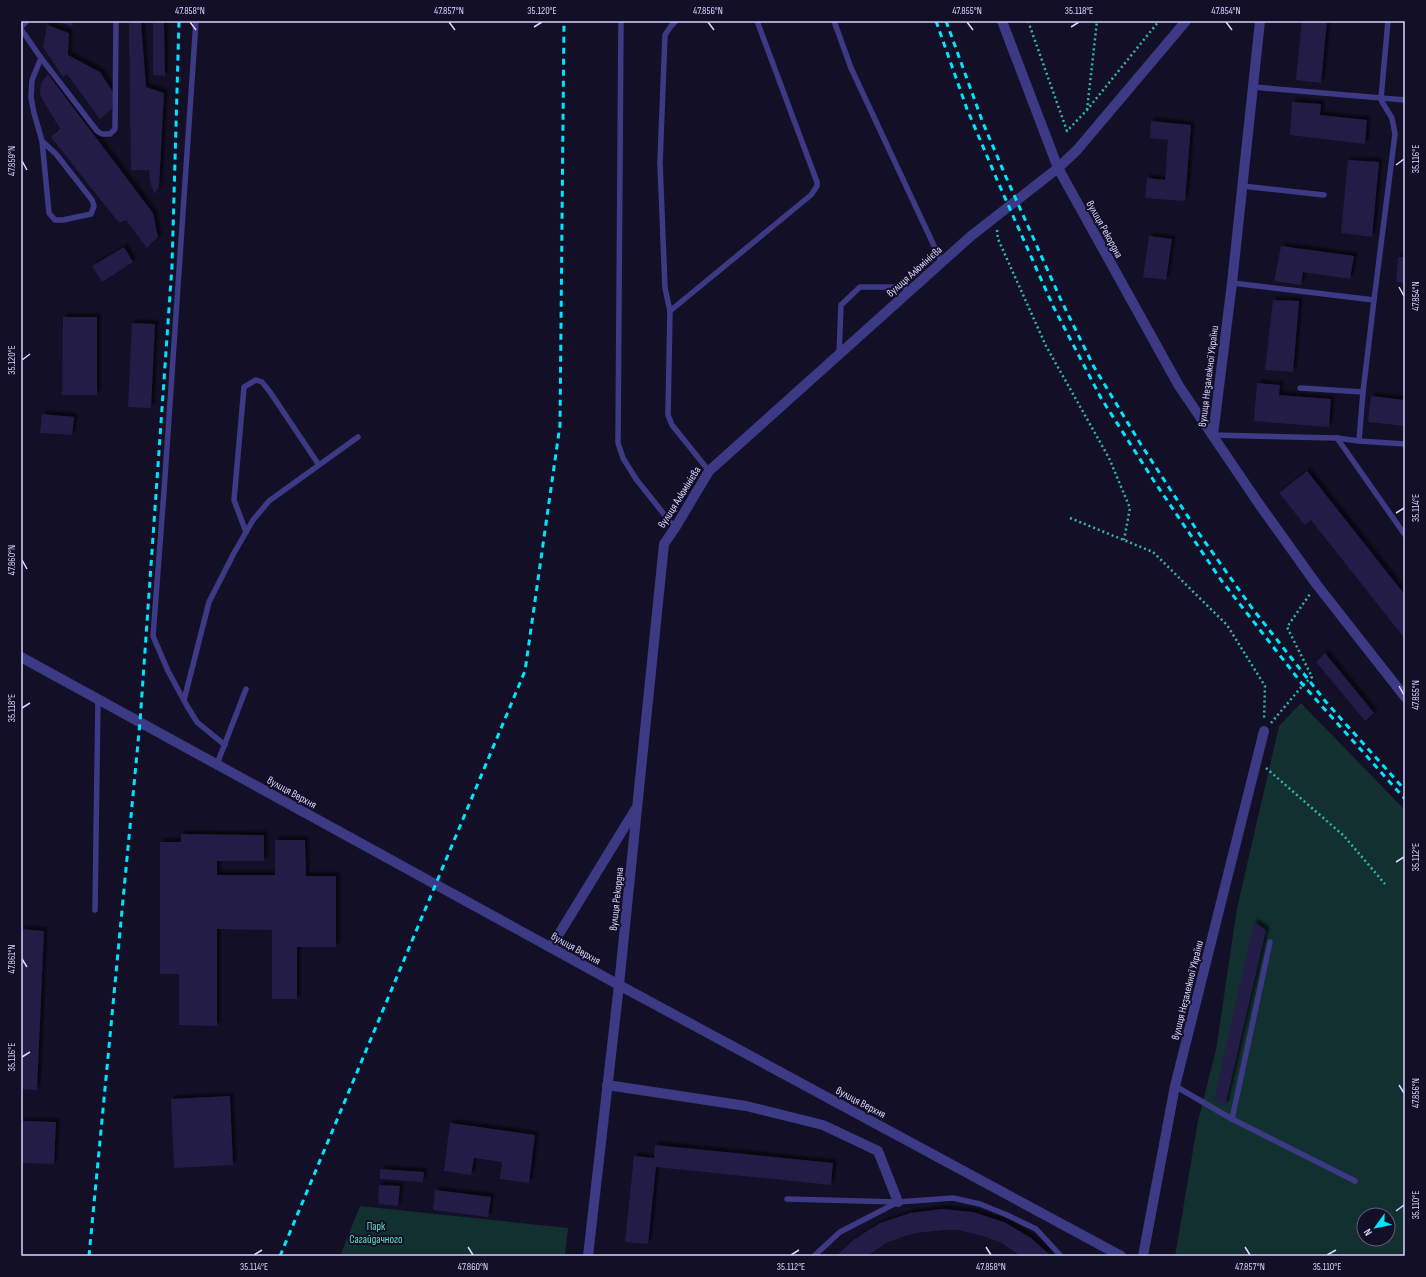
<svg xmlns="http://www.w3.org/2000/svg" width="1426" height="1277" viewBox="0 0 1426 1277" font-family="'Sofia Sans Condensed',sans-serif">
<defs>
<filter id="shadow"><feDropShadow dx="3.5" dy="-3.5" stdDeviation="1" flood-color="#0009"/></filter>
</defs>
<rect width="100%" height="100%" fill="#130f26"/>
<g fill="#12302f" fill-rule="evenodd">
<path d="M1301,703L1405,810V1256H1175L1198,1121L1216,1050L1237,908L1279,726ZM1364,1215H1388V1239H1364Z"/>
<polygon points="360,1206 568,1228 565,1256 340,1256"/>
</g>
<g fill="#241b47" filter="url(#shadow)">
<polygon points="54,21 73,21 72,26"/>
<polygon points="129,21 141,21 146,87 164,93 159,187 154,194 150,181 149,170 131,170"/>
<polygon points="153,21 164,21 165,76 153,75"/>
<polygon points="1302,21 1327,21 1321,83 1296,80"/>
<polygon points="47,25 69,33 68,55 100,72 113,92 112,109 100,119 67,74 63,77 43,47"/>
<polygon points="48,74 153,213 158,237 147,248 126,220 119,223 51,137 60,129 40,95 41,83"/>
<polygon points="1292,102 1321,104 1320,115 1367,120 1365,144 1290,135"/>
<polygon points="1151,121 1191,125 1185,201 1145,198 1147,178 1165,180 1168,140 1150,138"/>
<polygon points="1348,160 1379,162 1372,237 1341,233"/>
<polygon points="1149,236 1172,239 1166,280 1143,277"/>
<polygon points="1281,246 1354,256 1350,279 1303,272 1301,285 1274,281"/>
<polygon points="124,247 133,262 102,282 92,266"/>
<polygon points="1398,257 1405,257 1405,283 1396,282"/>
<polygon points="1273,300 1299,301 1293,372 1265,370"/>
<polygon points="63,317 97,317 97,395 62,395"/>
<polygon points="132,323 155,324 151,408 128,407"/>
<polygon points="1257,383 1280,385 1279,395 1331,399 1329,427 1254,421"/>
<polygon points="1371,396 1405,400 1405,426 1368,422"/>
<polygon points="42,414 74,417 72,435 40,433"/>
<polygon points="1307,471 1405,595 1405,639 1311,520 1305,525 1279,493"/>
<polygon points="1325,653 1374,713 1365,721 1316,662"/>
<polygon points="181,834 264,835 264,861 217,861 217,875 275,875 275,840 305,840 306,876 336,876 336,947 297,947 297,999 272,999 272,930 217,929 217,1026 179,1025 179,974 160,974 160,842 181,842"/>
<polygon points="1254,922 1266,930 1225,1106 1214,1100"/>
<polygon points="21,929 44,931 37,1090 21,1089"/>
<polygon points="230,1096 233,1165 174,1168 171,1099"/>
<polygon points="21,1121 56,1122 54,1164 21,1163"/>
<polygon points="450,1123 535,1135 529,1183 500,1179 502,1162 474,1158 471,1175 444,1171"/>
<polygon points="655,1145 833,1163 831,1185 656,1167 648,1244 625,1242 634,1156 654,1158"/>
<polygon points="380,1169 424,1172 423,1182 380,1179"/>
<polygon points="379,1185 400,1186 398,1206 378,1204"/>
<polygon points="435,1190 491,1197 488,1217 433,1210"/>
<polygon points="942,1209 973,1212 1004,1222 1031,1238 1051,1256 1021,1256 1000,1242 986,1237 959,1230 944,1230 916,1233 902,1237 888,1242 867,1256 836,1256 853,1240 880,1223 910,1213"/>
</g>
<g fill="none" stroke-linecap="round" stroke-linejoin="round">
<g stroke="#2fb8b0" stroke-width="2.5" stroke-dasharray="2 3" stroke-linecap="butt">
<polyline points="1028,21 1067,131 1087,110 1159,21"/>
<polyline points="1087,110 1097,21"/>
<polyline points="997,230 998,239 1046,346 1109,458 1130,508 1124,540"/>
<polyline points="1070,518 1153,552 1227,625 1265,686 1264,720"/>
<polyline points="1271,723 1303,685 1312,677 1287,627 1310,594"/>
<polyline points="1266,768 1344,836 1385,884"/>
</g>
<g stroke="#3d3a85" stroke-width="5.5">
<polyline points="196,21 164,491 153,636 168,671 187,706 197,722 225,745"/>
<polyline points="621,21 618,443 623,458 636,479 675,528"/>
<polyline points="834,21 851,68 942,263"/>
<polyline points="21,27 27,21"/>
<polyline points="21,29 41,58 32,80 31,98 34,113 42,141 49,213 55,220 63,220 91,214 94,206 92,200 56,154 42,141"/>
<polyline points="41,58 97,131 102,134 110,134 115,129 116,21"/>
<polyline points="1253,87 1405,100"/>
<polyline points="1242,186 1324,195"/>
<polyline points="1232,283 1374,300 1395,134 1392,118 1382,102 1381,98 1388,21"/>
<polyline points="670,311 665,288 660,163 665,35 671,26 676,21"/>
<polyline points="839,354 841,305 860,287 912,287"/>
<polyline points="1300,388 1363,392"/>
<polyline points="1213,435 1337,438 1359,441 1405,444"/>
<polyline points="1337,438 1405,535"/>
<polyline points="1359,441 1363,392 1374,300"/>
<polyline points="709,471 672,425 668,415 670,311 811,195 817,186 817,182 757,21"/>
<polyline points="246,532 234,500 244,387 256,380 262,382 270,392 319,465"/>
<polyline points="184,700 209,602 234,553 253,520 269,501 358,437"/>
<polyline points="217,764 246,689"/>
<polyline points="95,910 98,699"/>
<polyline points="1175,1086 1232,1119 1355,1181"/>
<polyline points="1232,1119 1270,942"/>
<polyline points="787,1199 898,1202"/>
<polyline points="814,1256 840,1232 898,1202 953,1198 980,1204 1007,1215 1036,1229 1061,1256"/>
</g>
<g stroke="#3d3a85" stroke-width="10">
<polyline points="607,1085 746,1106 823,1125 878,1151 898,1202"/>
<polyline points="1143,1256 1175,1086 1264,731"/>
</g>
<g stroke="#3d3a85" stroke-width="10">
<polyline points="1002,21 1058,168 1179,386 1259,504 1317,585 1405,697"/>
<polyline points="1213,435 1232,283 1260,21"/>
<polyline points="21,657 619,985 1121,1256"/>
<polyline points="551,947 635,810"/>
<polyline points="588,1256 619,985 664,544 675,528 709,471 971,236 1058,168 1077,150 1186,21"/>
</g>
<g stroke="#00e5ff" stroke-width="3" stroke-dasharray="6 5" stroke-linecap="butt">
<polyline points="936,21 967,109 998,182 1053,306 1101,398 1154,481 1221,580 1303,685 1405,799"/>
<polyline points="946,21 983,123 1006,177 1061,300 1094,367 1140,443 1200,535 1252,608 1326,702 1405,790"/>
<polyline points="89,1256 140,722 172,266 179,21"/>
<polyline points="280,1256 525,671 560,425 564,21"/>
</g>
</g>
<path fill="none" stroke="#d9d4ff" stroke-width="1.5" d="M190,22L196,30M449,22L455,30M708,22L714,30M967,22L973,30M1226,22L1232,30M534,27L542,22M1071,27L1079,22M22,161L27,170M1396,165L1404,159M1399,287L1404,296M22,360L30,354M1396,513L1404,508M22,560L27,569M1399,686L1404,695M22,708L30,703M1396,862L1404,857M22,959L27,967M22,1057L30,1052M1399,1085L1404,1093M1396,1211L1404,1205M468,1247L473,1255M986,1247L991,1255M1245,1247L1250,1255M254,1255L262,1250M791,1255L799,1250M1327,1255L1336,1250"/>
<g text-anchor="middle" stroke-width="4" stroke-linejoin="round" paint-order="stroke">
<g font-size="11" fill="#d9d4ff" stroke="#130f26">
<text transform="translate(1105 229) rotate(61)" y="4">вулиця Рекордна</text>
<text transform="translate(914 271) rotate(-42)" y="4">вулиця Алюмінієва</text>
<text transform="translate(1208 376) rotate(-83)" y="4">вулиця Незалежної України</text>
<text transform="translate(679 497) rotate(-58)" y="4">вулиця Алюмінієва</text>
<text transform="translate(292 792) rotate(29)" y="4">вулиця Верхня</text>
<text transform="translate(616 899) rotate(-84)" y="4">вулиця Рекордна</text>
<text transform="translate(576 948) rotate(29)" y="4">вулиця Верхня</text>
<text transform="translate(1187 990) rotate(-76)" y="4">вулиця Незалежної України</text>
<text transform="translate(861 1102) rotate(28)" y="4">вулиця Верхня</text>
</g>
<g font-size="11" fill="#5fe0c0" stroke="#130f26">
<text x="376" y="1230">Парк<tspan x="376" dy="13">Сагайдачного</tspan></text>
</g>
</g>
<rect width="1426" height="1277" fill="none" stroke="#130f26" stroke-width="44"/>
<g transform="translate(1376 1227) rotate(237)"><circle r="19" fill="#130f26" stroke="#625e7d"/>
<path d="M0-3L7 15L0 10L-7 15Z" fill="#00e5ff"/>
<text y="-6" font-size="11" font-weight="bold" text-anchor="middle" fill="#d9d4ff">N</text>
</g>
<rect x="22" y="22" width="1382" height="1233" fill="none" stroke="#d9d4ff" stroke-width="1.5"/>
<g font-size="10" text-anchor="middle" fill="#d9d4ff">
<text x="190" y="14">47.858°N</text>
<text x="449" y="14">47.857°N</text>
<text x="542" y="14">35.120°E</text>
<text x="708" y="14">47.856°N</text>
<text x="967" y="14">47.855°N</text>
<text x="1079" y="14">35.118°E</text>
<text x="1226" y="14">47.854°N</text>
<text transform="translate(1415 159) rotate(-90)" y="4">35.116°E</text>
<text transform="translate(11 161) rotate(-90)" y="4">47.859°N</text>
<text transform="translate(1415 296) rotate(-90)" y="4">47.854°N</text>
<text transform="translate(11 360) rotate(-90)" y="4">35.120°E</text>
<text transform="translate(1415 508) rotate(-90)" y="4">35.114°E</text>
<text transform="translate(11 560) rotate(-90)" y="4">47.860°N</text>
<text transform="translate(1415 695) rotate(-90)" y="4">47.855°N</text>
<text transform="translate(11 708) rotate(-90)" y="4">35.118°E</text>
<text transform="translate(1415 857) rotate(-90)" y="4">35.112°E</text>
<text transform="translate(11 959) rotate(-90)" y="4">47.861°N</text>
<text transform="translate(11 1057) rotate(-90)" y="4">35.116°E</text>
<text transform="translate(1415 1093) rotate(-90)" y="4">47.856°N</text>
<text transform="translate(1415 1205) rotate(-90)" y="4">35.110°E</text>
<text x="254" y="1270">35.114°E</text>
<text x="473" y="1270">47.860°N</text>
<text x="791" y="1270">35.112°E</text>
<text x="991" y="1270">47.858°N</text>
<text x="1250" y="1270">47.857°N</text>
<text x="1327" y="1270">35.110°E</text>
</g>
</svg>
